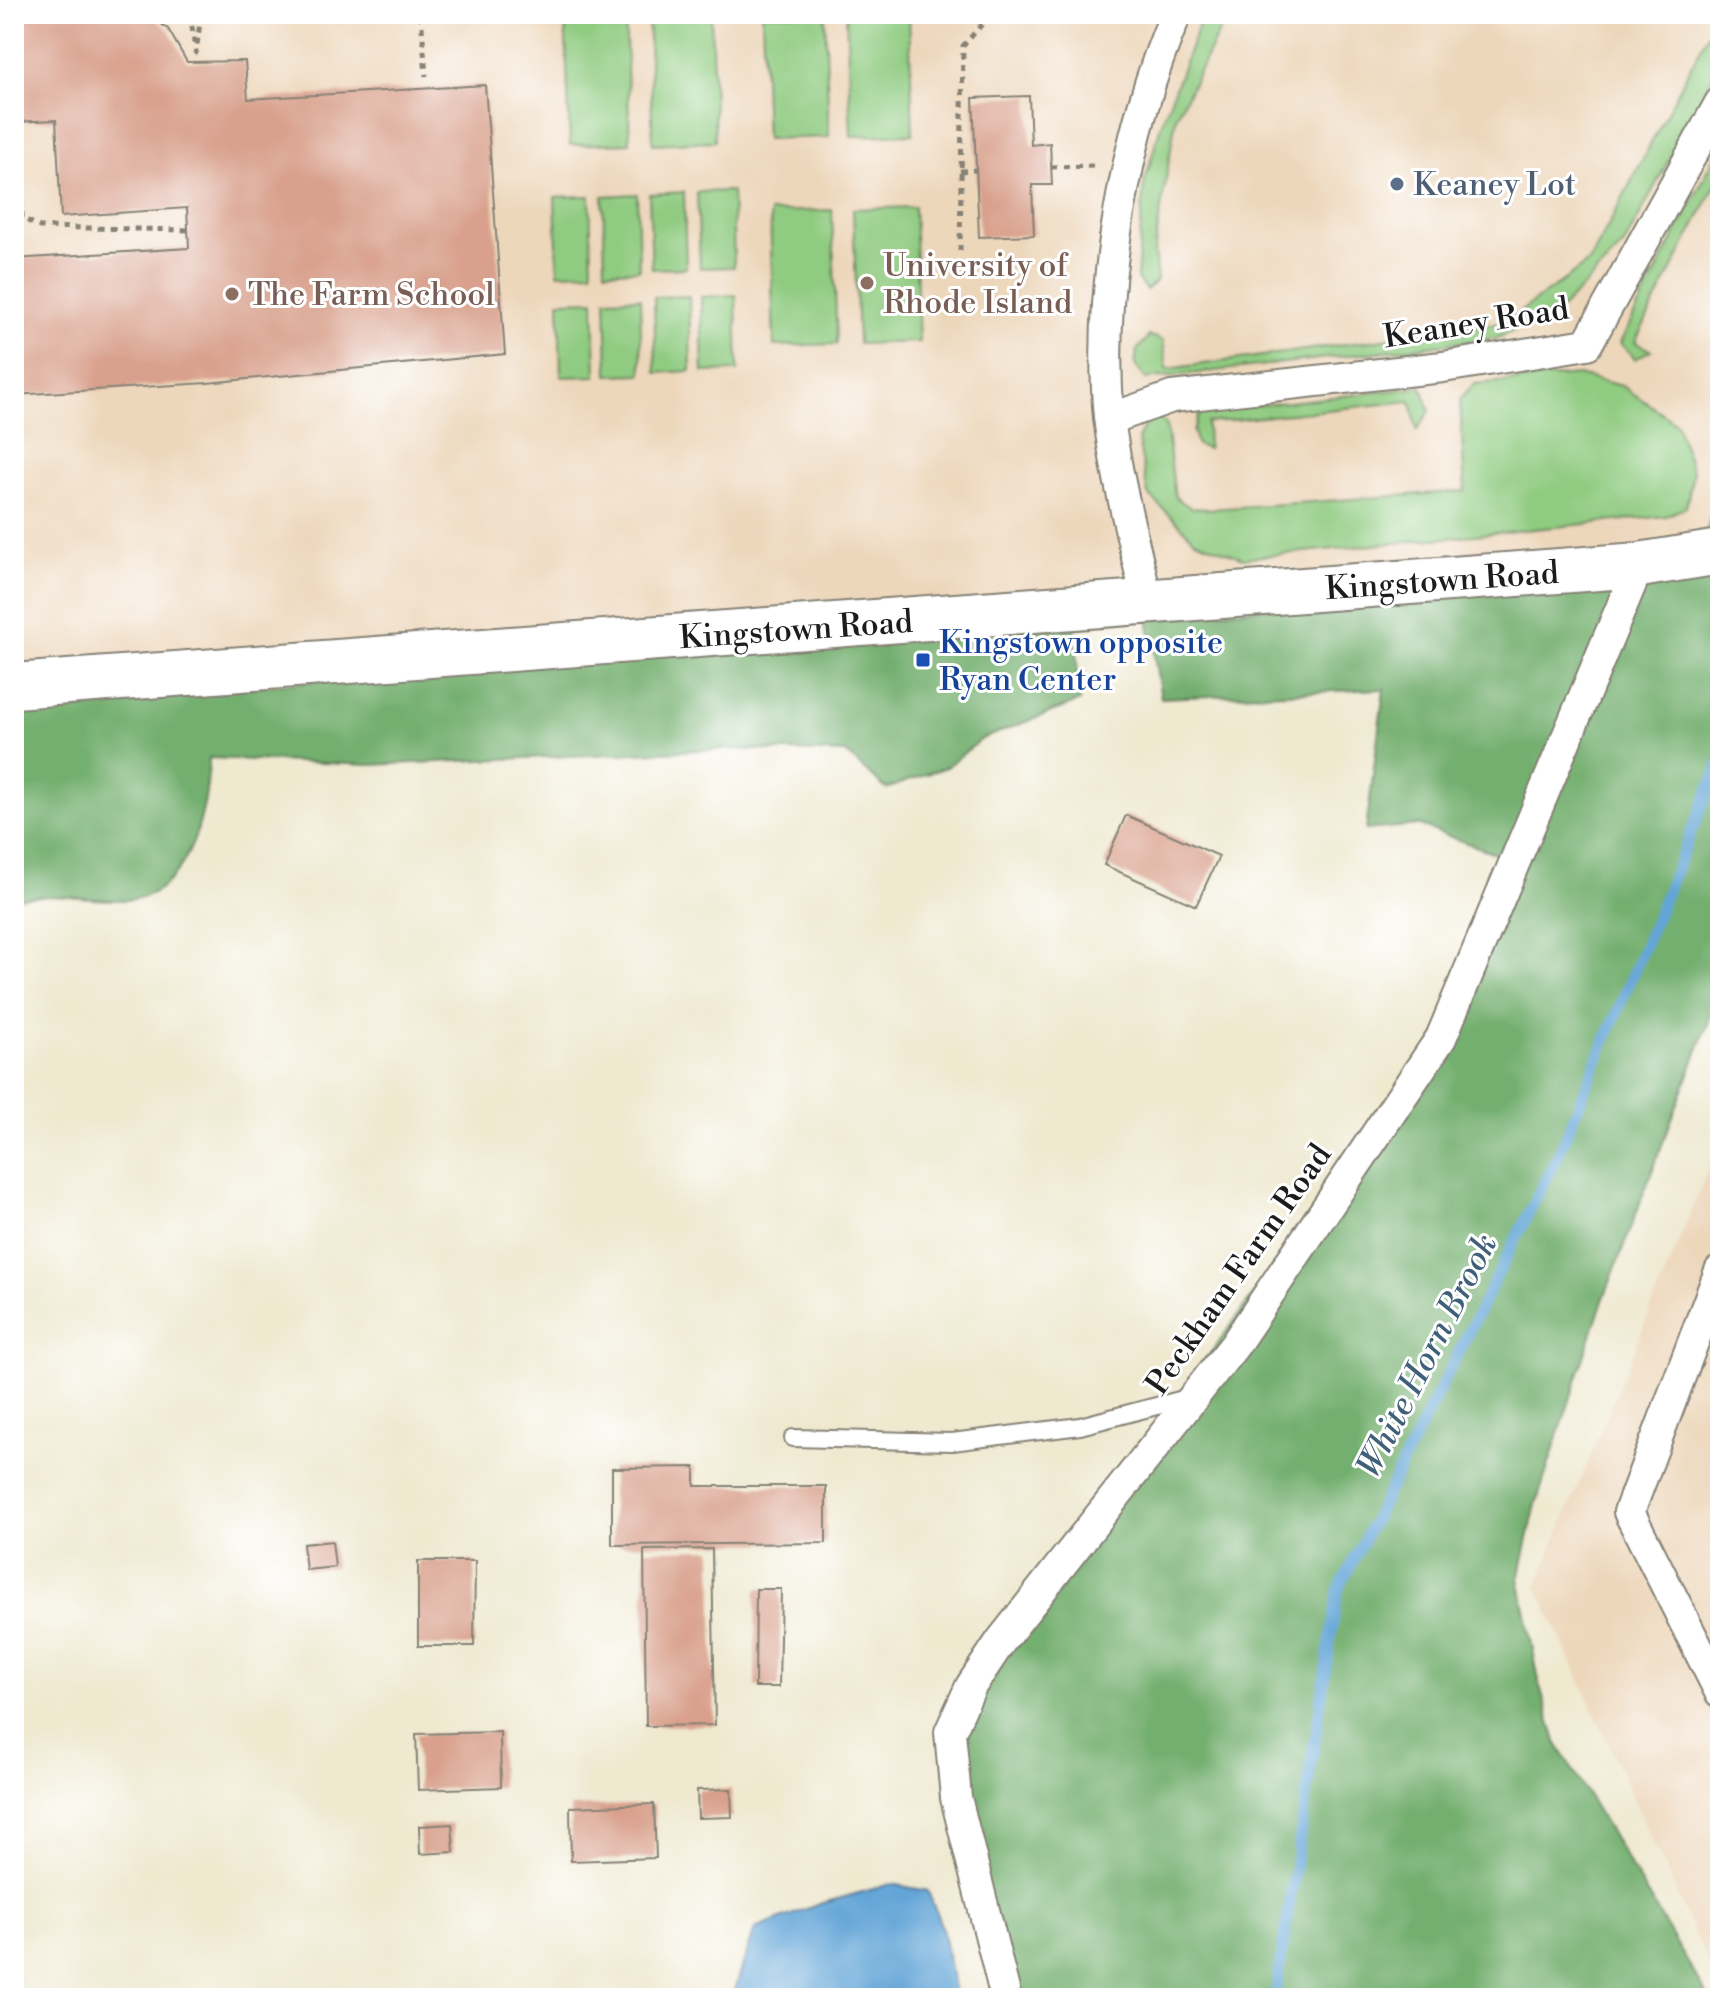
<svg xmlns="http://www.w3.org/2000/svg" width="1734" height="2012" viewBox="0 0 1734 2012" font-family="'Libre Bodoni',serif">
<rect width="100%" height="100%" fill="#fff"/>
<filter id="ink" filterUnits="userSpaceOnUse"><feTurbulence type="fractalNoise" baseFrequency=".0125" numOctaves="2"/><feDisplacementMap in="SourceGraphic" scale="16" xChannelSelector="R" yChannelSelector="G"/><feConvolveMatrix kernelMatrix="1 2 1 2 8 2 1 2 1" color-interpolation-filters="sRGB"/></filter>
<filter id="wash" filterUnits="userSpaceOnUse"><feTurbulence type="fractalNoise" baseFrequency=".006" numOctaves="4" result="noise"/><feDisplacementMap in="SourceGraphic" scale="32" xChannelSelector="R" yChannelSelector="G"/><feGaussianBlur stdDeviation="1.8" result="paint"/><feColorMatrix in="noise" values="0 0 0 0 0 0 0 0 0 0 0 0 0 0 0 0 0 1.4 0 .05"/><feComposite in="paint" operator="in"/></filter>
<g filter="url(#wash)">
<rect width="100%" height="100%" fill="#efe9d0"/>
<g fill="#edd7bb">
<polygon points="14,14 1720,14 1720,552 14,686"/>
<polygon points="1720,1141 1720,1990 1537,1586"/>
</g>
<g fill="#8fcb80" stroke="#56744e" stroke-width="2">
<polygon points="565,14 625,14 630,143 570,145"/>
<polygon points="648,14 711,14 715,141 653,144"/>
<polygon points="762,14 825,14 829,137 766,139"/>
<polygon points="846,14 909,14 913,134 851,136"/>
<polygon points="1203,14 1228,14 1176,117 1154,252 1157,280 1146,290 1137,279 1144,184 1161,125"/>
<polygon points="1718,14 1720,63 1624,245 1561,309 1498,338 1146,379 1135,365 1137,350 1149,336 1163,340 1167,369 1506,322 1590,261"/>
<polygon points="1720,147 1720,176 1635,342 1651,350 1635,359 1620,343"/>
<polygon points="732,191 734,267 700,268 697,192"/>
<polygon points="684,192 686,268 652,269 649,194"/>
<polygon points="637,194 639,270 605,271 603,196"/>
<polygon points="590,196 592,272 558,273 555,197"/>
<polygon points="914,207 919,342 858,344 853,209"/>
<polygon points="832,210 837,344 774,346 770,212"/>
<polygon points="736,295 738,371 703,372 701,297"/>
<polygon points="689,296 691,371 656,373 654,297"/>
<polygon points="640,298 642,374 608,375 606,299"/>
<polygon points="594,300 596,376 561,377 559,301"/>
<polygon points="1578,375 1622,386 1676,423 1693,473 1686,507 1666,516 1243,558 1195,540 1148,494 1138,439 1145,425 1157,417 1166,424 1175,497 1191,508 1211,509 1465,491 1460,399 1474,384"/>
<polygon points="1422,387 1430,411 1417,430 1411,401 1207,423 1208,449 1197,445 1193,431 1200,412"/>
</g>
<g fill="#73af6e" stroke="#486645" stroke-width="2">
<polygon points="1720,483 1720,992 1598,1314 1536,1504 1519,1578 1540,1686 1556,1742 1709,1998 988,1998 997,1965 946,1735 1077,1539 1434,1043 1505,857 1418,825 1366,830 1384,689 1161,698 1148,618 1696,570"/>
<path d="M1074,624L1080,701L982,739L946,767L886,789L846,753L727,749L369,765L209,758C207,810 190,899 124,900C89,901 49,892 14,899V704Z"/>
</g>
<polygon fill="#63a5d7" stroke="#40607a" stroke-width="2" points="891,1884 928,1891 942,1928 956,1998 732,1998 755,1929 819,1904"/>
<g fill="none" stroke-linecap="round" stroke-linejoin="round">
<polyline stroke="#63a5d7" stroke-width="11" points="1275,1998 1338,1591 1558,1155 1720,763"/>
</g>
<g id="blocks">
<g fill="#d9a18d">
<polygon points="14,14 147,14 168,29 187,62 245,61 248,99 485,85 505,354 207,383 14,395 14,259 189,248 187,208 61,217 56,120 14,122"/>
<polygon points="1029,96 1031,145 1050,143 1052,185 1032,185 1034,235 979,237 973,98"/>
<polygon points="1126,815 1219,856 1196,906 1104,865"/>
<polygon points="695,1467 695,1486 826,1486 826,1543 612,1545 612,1468"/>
<polygon points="332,1541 335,1567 306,1570 303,1544"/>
<polygon points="712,1549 715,1725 646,1726 644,1550"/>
<polygon points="418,1561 475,1561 474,1646 418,1646"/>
<polygon points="756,1589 781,1589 779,1687 755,1687"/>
<polygon points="500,1732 501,1787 418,1790 416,1734"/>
<polygon points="731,1789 732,1817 698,1818 697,1790"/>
<polygon points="654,1804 656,1858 571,1861 570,1807"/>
<polygon points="452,1824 454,1852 420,1854 419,1826"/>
</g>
</g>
</g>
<g filter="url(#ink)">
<use href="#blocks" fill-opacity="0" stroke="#868276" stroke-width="2"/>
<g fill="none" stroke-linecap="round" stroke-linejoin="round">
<g stroke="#868276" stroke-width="20">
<polyline id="lane" points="793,1438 952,1442 1080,1426 1191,1397"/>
</g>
<g stroke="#868276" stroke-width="34">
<g id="street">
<polyline points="1110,419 1172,397 1443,367 1587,344 1720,103"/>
<path d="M1147,601C1134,541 1116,478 1109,417C1097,291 1126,130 1176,14"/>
<polyline points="1720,1271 1629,1512 1720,1692"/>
<polyline points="1006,1998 956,1798 950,1732 971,1686 1001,1641 1234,1346 1441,1038 1639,565"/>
</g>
</g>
<g stroke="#868276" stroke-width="48">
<polyline id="primary" points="14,686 1639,565 1720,552"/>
</g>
<g stroke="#868276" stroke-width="5" stroke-dasharray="6 6" stroke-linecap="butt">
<polyline points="190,14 196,53 201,14"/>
<polyline points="421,14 426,76"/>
<polyline points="14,142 21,152 22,218 40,227 188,230"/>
<polyline points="1051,167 1094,166"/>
<polyline points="960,171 976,170"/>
<polyline points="960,251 963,46 991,14"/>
</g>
<use href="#lane" stroke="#fff" stroke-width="16"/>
<use href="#street" stroke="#fff" stroke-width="30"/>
<use href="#primary" stroke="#fff" stroke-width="44"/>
</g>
</g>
<circle fill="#5c6f8a" stroke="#fff" stroke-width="3" cx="1397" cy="184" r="8"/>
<g fill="#8d6e63" stroke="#fff" stroke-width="3">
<circle cx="867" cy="283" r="8"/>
<circle cx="232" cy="294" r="8"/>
</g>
<rect fill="#1a4fb4" stroke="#fff" stroke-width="3" x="915" y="652" width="16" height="16" rx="4"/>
<g text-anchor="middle" stroke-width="6" stroke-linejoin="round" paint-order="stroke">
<g font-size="32" fill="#4e5e75" stroke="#fff" text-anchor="start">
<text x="1413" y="195">Keaney Lot</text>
</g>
<g font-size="32" fill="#785e54" stroke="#fff" text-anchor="start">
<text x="883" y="276">University of<tspan x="883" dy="37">Rhode Island</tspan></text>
<text x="248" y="305">The Farm School</text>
</g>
<g font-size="32" fill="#1c1c1c" stroke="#fff">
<text transform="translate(1476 322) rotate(-9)" y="11">Keaney Road</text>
<text transform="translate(1442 580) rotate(-4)" y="11">Kingstown Road</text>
<text transform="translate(796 629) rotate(-4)" y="11">Kingstown Road</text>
<text transform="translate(1238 1269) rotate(-55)" y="11">Peckham Farm Road</text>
</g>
<g font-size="32" fill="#164399" stroke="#fff" text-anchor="start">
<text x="939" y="653">Kingstown opposite<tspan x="939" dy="37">Ryan Center</tspan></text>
</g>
<g font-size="34" font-style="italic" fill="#40607a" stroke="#fff">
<text transform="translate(1426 1355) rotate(-63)" y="12">White Horn Brook</text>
</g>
</g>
<rect width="1734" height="2012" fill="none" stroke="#fff" stroke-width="48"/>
</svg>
